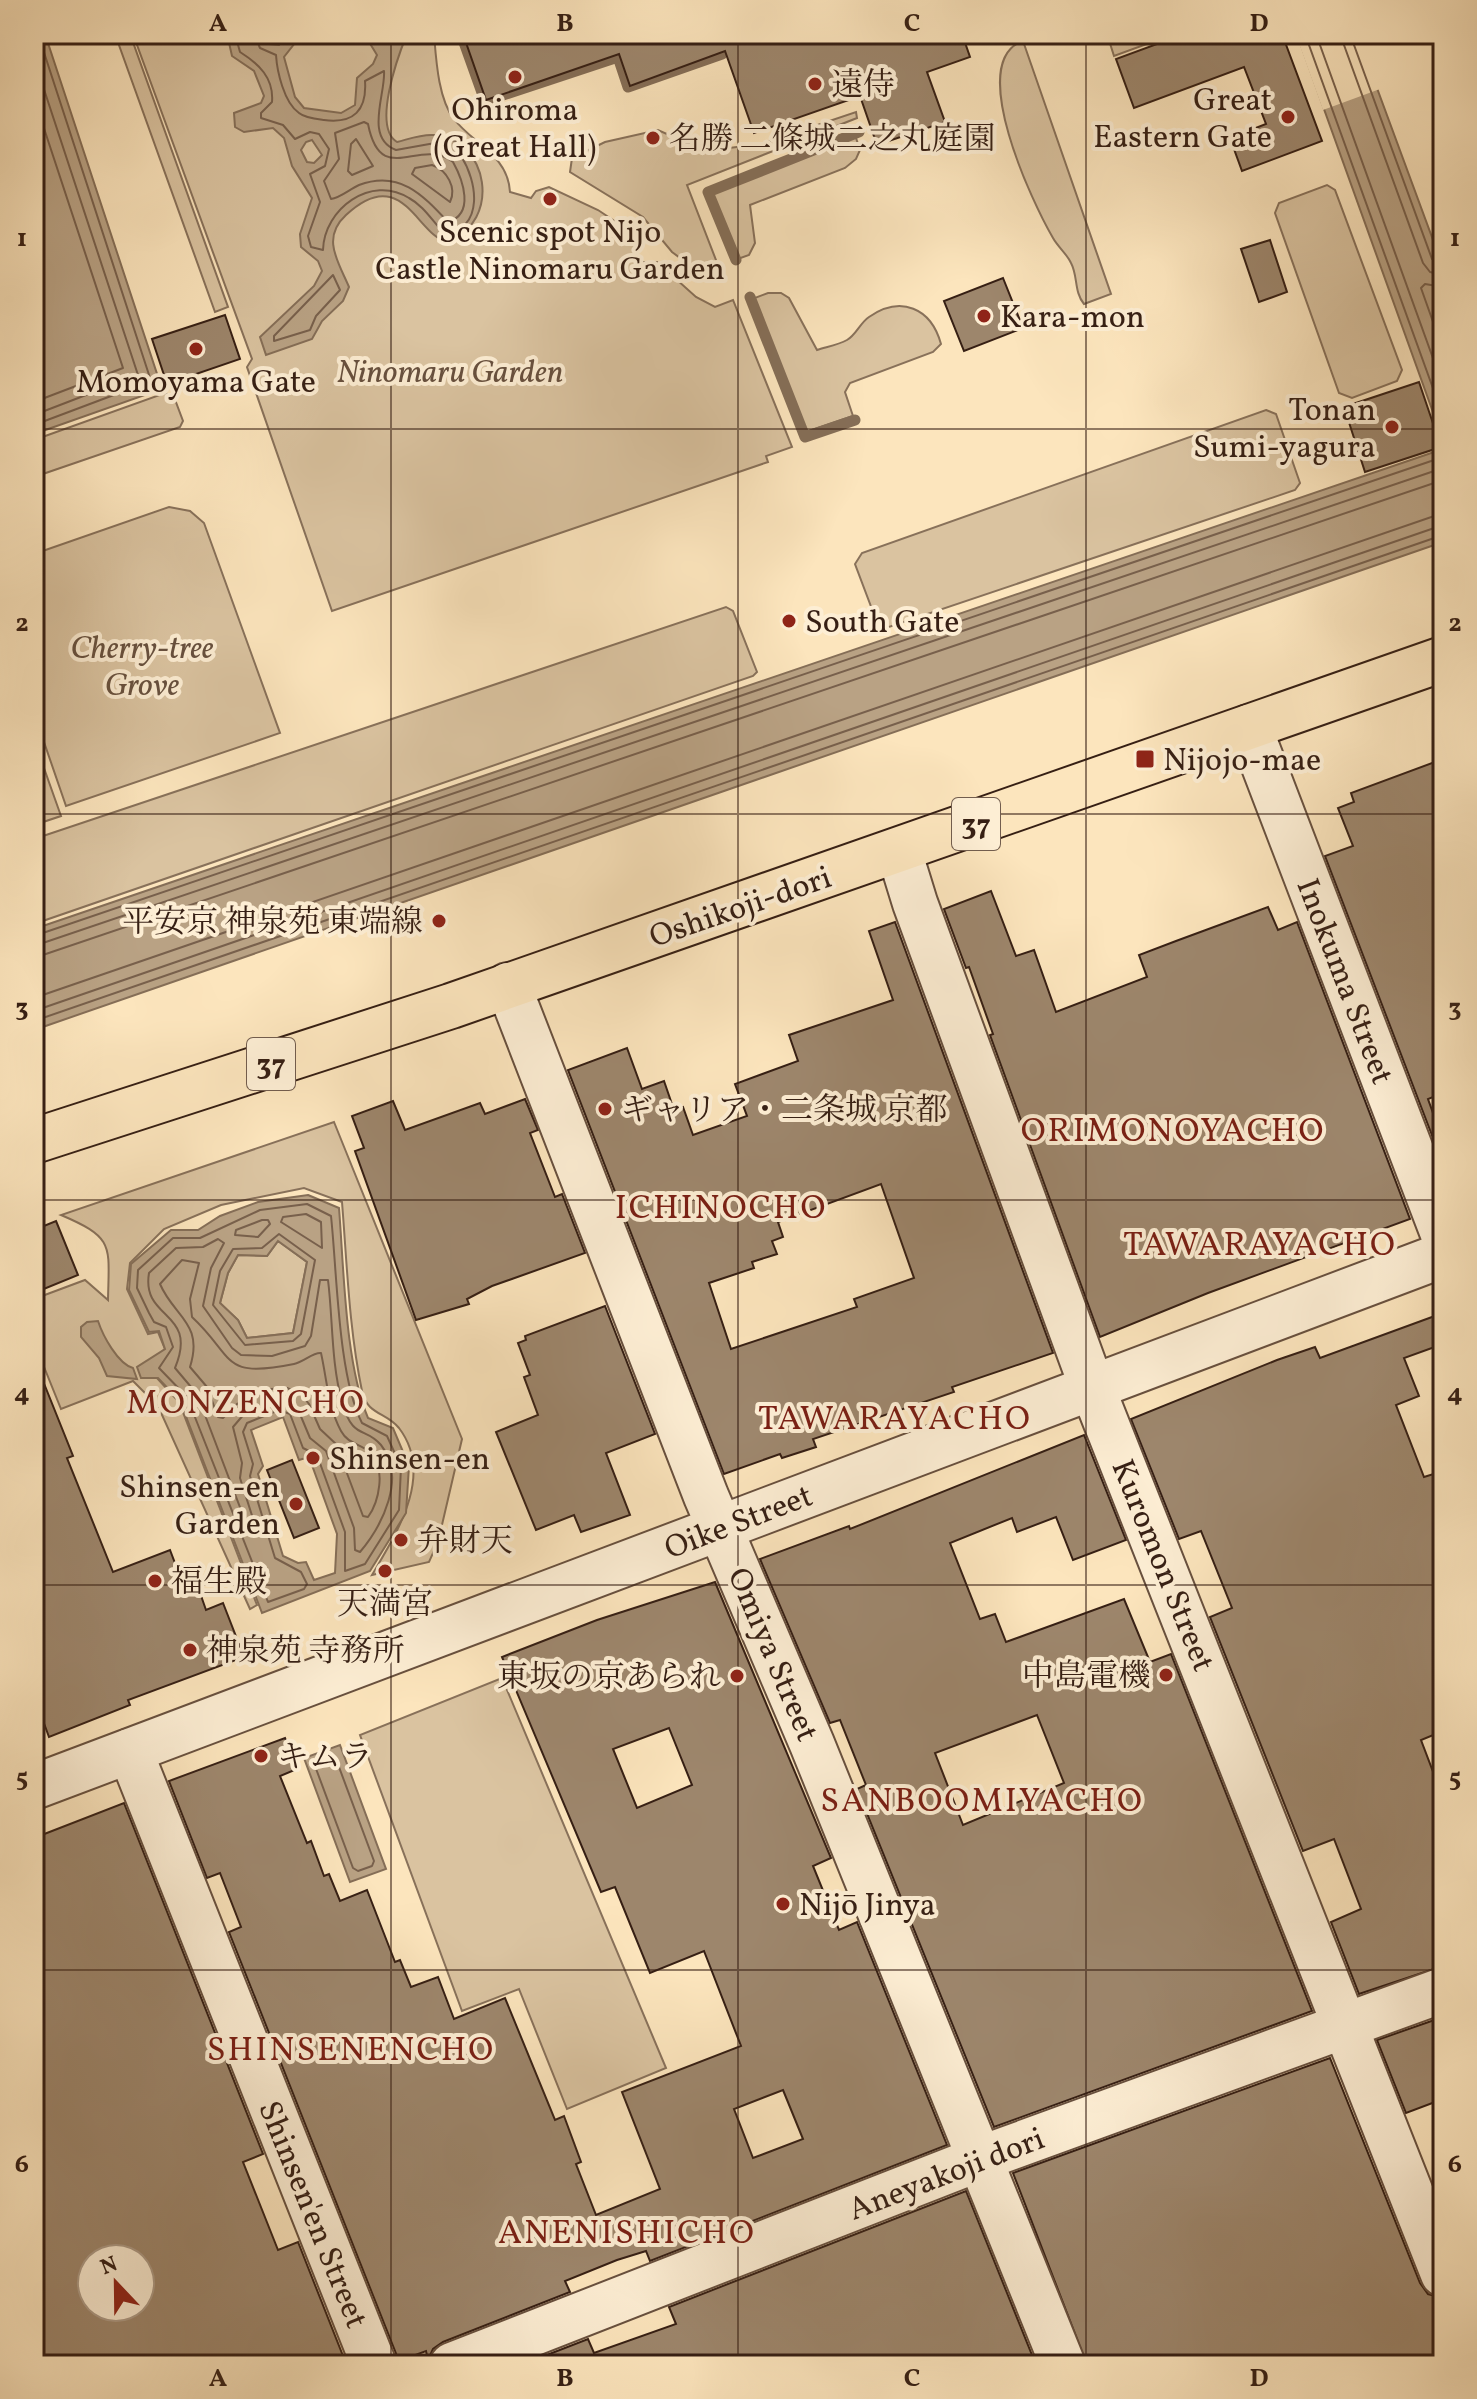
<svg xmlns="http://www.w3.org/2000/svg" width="1477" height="2399" viewBox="0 0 1477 2399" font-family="Vollkorn,'Noto Serif JP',serif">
<rect width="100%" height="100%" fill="#fce5bd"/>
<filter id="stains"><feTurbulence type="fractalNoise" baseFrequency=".0025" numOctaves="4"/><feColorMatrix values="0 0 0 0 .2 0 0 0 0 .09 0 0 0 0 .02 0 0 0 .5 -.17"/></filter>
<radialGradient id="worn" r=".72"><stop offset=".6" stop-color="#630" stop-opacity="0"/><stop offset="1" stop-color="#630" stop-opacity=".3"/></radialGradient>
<g fill="#dac3a0" stroke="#88715a" stroke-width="2">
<polygon points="115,34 130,34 228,307 215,312"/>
<path d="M133,34H434C436,58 438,99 454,119C473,144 508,155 510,192L531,198L536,191L549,187L598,210L631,232L638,242L635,254L640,262H657L696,297L715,307L733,300L792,447L766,456L768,462L332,611L247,367L252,359Z"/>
<polygon points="1107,34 1174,34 1114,56"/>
<path d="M1023,41L1111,294L1084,304C1074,292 1078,276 1071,263C1067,254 1058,247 1053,238C1033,204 965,61 1023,41Z"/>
<polygon points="856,112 857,118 687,185 721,273 709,274 695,269 672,252 643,217 570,172 572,158 605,142 658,130 705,151 761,144"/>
<polygon points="855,135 860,150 856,159 845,168 750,205 755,243 749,255 735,260 709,193"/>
<polygon points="1327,185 1335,190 1402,370 1397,381 1352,398 1339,393 1275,213 1279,203"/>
<path d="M768,293H781L789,298L817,350C826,347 838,345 847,340C856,335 860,323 869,317C901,295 931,308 941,344L933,352L850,383L845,392L853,416L806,432L752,299Z"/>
<polygon points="165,393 174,397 183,421 180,427 34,477 34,440"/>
<polygon points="1266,410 1276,414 1300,483 1295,490 886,628 878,625 855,564 862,553"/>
<polygon points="169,507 190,511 204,523 280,733 66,806 34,713 34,554"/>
<polygon points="726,607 733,611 757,672 753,676 34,924 34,839"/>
<polygon points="34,740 61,816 34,825"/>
<path d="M334,1122L462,1439L438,1542L429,1562L372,1575C396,1534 435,1475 399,1428C386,1412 367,1415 362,1391C349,1329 347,1264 342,1202L304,1188L221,1205L164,1229L130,1263L127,1289L148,1334L158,1332L165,1349L157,1357V1378L179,1402L257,1605L250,1609L158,1406L133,1381L61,1409L34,1342V1299L85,1280L108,1300C109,1245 115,1238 61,1215Z"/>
<polygon points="278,1241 307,1262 293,1333 247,1338 238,1320 220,1303 228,1273 238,1255 267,1256"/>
<polygon points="502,1678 666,2068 567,2109 519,1989 462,2011 360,1735"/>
</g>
<g fill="#b9a284" stroke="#856e57" stroke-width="2" fill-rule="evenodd">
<polygon points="34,34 45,34 162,389 34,434"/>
<path d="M227,34H261L269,44L279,45L287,34H302L284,57L295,97L304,108L341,113L355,105L357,78L373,64L377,55L366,37L324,34H407C398,56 372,127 397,142C409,139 421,134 434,135C489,139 502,221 448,242C417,237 403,162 346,215C321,238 338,261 349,287L343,301L322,321L312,339L266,355L260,337L314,286L322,271L318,261L301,247L300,234L312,198L292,166L284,138L273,128L244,132L235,127L234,113L261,103L264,96L254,71L232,56ZM312,140L322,155L314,163L307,162L301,150L306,142Z"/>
<polygon points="1297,34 1357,34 1443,267 1443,440"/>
<polygon points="1443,449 1443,542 34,1030 34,929"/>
<path d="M308,1195L339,1208C344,1270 345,1363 368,1418L393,1428L409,1466L406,1513L370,1571L262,1613L180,1401L158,1378H141L137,1367L165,1349L159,1331L149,1332L129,1290L131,1264L171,1230H198L220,1216L258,1202ZM278,1241L307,1262L293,1333L247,1338L238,1320L220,1303L228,1273L238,1255L267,1256ZM283,1417L299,1460L309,1457L337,1534L335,1573L314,1580L306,1562L298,1563L283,1556L258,1474L263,1466L251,1430Z"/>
<path d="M98,1321C103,1336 118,1364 133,1368L137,1379L107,1376L99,1358L81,1337V1327L87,1322Z"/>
<polygon points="340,1745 386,1869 350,1882 304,1758"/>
</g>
<polygon fill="#fce5bd" points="1306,34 1360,34 1380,89 1323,110 1297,38"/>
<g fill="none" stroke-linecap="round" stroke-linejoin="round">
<g stroke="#78604c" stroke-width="2">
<path d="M235,34L240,52C259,64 274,78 272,102L261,113V118L283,125L295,139L310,132L319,134L329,149L325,166L310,174L320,202L308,236L311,247L323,250C324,209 371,174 409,198C424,206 433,222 445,234C485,227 477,181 461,156L435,143L396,150C364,138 386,93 384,71L365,81C367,110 354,124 324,120C316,119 305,118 299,113C284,103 277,71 276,55L260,48L254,34"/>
<polyline points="1305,34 1443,416"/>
<polyline points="1316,34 1443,386"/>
<polyline points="1340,34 1423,263 1430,272 1443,275"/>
<polyline points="1350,34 1432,259 1443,265"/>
<polyline points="34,59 138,375 34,415"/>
<polyline points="34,98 123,368 34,402"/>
<path d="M364,122L368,124C381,189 419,136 453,162C463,180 475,214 448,222C422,194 399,170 359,185C350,189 340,198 331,199L324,181L339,159L335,133Z"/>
<polygon points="356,139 373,166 352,175 348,171 351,144"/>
<path d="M432,165C447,170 457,188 450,202L412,174L415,168Z"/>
<polygon points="333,275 340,290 316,316 310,330 274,341 274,336"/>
<polyline points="1443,287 1425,284 1421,288 1443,350"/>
<polyline points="34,425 151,381 38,34"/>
<polyline points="34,936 1443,457"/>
<polyline points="34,946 1443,468"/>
<polyline points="34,958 1443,480"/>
<polyline points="34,998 1443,513"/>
<polyline points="34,1011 1443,525"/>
<polyline points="34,1021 1443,535"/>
<path d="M307,1204L331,1216C337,1271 338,1377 362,1423L387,1436L401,1467L399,1510L365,1564L345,1571V1532L317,1455L303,1448L290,1414L279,1410L247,1423L243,1432L253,1464L250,1476L275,1558L301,1572L307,1584L304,1589L268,1602L187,1397L159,1368L173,1347L166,1327L154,1322L149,1313L137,1288L138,1270L173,1238H200L260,1210Z"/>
<polygon points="306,1214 321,1222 322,1248 281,1222 283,1217"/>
<polygon points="262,1220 268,1220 270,1224 258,1237 235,1235 236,1230"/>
<polygon points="279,1234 315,1260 301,1334 293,1341 245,1345 213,1305 220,1271 233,1249 262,1248"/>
<path d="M218,1239L224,1243L211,1268L203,1306L232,1348L241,1355L272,1356L305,1346L311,1336L320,1280H328C333,1320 331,1362 342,1402C353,1441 365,1426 381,1445C407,1477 382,1526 360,1552L355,1550L354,1528L326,1451L310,1438L297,1407L285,1400L245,1413L233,1427L242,1463L240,1478L256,1528L254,1533L249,1531L197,1394L175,1368C199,1310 141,1321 149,1273L176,1248L203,1247Z"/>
<path d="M182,1260L199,1263L190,1299L192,1317C236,1358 220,1379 294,1364C304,1362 313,1352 321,1353C327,1380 328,1407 341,1431C348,1444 361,1444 371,1453C386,1469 379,1502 368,1517L363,1516L336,1444L320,1429L309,1404L301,1394L287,1388L271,1389L237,1404L223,1418L218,1417L207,1387L190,1367C204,1323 174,1317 160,1284Z"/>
<polygon points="332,1756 336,1759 374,1861 372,1866 358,1871 353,1868 315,1766 317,1762"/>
</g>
<g stroke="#856e57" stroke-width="11">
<polyline points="461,34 485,101 618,57 628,87 722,54"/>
<polyline points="736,260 708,192 859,132"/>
<polyline points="750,297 805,437 855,420"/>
</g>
</g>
<g fill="#9d866c" stroke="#361f14" stroke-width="2" fill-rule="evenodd">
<polygon points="463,34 962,34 970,57 927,72 945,122 877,145 860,96 754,133 725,51 630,86 619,54 486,100"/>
<polygon points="1184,34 1282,34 1322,141 1242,171 1230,138 1266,124 1244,67 1134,108 1116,59"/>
<polygon points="1270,240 1287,292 1259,302 1241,249"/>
<polygon points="1003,278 1023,328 964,351 944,301"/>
<polygon points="225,315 240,359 167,384 152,339"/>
<polygon points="1419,382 1441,447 1365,472 1344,407"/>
<polygon points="1443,759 1443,1093 1428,1099 1443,1141 1443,1164 1325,856 1353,846 1338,808 1354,802 1351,793"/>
<polygon points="991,891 1016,956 1034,950 1056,1012 1147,977 1139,955 1176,941 1268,907 1278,930 1297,922 1410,1219 1208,1293 1100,1337 990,1035 993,1034 969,967 966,968 944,909"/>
<path d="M895,922L1053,1353L952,1387L954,1392L813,1439L816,1447L782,1458L780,1454L724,1474L568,1070L627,1048L642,1089L664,1081L674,1110L683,1107L693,1135L747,1116L735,1084L798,1061L789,1035L893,1000L869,931ZM881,1184L914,1278L854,1299L857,1307L731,1349L709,1283L754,1268L752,1262L777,1254L772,1241L783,1237L778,1222Z"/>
<polygon points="525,1099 538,1130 530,1133 555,1197 562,1194 585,1253 492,1286 467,1299 469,1304 416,1320 355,1151 364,1148 352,1116 393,1101 405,1130 480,1103 485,1114"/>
<polygon points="56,1221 78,1275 34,1293 34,1230"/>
<polygon points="605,1306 655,1434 606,1453 630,1515 581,1532 574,1515 536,1530 496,1432 538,1415 524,1377 530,1375 518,1343 526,1340 525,1336"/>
<polygon points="1443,1313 1443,1344 1404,1358 1419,1396 1396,1405 1424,1477 1443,1471 1443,1731 1421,1740 1443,1798 1443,1966 1359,1994 1331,1922 1361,1909 1334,1839 1303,1851 1210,1617 1232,1608 1201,1531 1179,1539 1131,1419 1277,1360 1315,1347 1320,1358"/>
<polygon points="35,1361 73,1456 67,1458 113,1572 170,1550 178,1571 191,1567 206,1610 223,1603 244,1657 128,1700 130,1705 49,1737 34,1696"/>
<path d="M1084,1435L1126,1540L1073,1560L1056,1517L1017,1532L1012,1518L950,1543L980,1619L995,1614L1006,1642L1124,1599L1150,1662L1171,1654L1312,2011L994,2127L857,1789L866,1785L840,1720L830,1723L760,1559L849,1526L850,1529ZM1037,1715L1064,1783L963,1825L935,1753Z"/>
<polygon points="292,1460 319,1528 294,1538 267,1470"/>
<path d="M715,1582L831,1858L813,1866L839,1930L857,1922L947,2145L650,2261L646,2251L617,2260L565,2281L570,2292L443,2342L433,2349L428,2360L426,2351L399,2361L229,1932L241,1927L220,1873L207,1878L169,1781L285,1738L297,1769L280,1776L307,1843L311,1841L324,1876L329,1874L340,1901L367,1890L395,1962L400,1960L411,1987L438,1977L454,2019L505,1998L555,2120L564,2116L581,2162L576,2164L596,2215L660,2189L622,2092L741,2046L704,1951L650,1973L615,1887L601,1892L502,1657L597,1620ZM669,1728L692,1785L637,1808L613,1749ZM783,2090L803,2139L753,2158L734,2109Z"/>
<path d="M124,1803L263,2154L243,2162L278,2250L298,2242L345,2361L335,2365H34V1838ZM92,2259H140V2307H92Z"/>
<polygon points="1443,2017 1443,2099 1406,2113 1377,2040"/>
<polygon points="1330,2058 1420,2283 1428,2294 1443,2298 1443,2365 1087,2365 1013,2173"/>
<polygon points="966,2191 1036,2365 521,2365 588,2339 594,2353 676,2324 669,2307"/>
</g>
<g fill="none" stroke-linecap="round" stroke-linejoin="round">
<g stroke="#68503e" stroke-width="48">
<g id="minor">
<polyline points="1249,727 1443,1234"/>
<polyline points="899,851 915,903 1092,1387 1443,2274"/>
<polyline points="508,985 706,1496 812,1744 1063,2365"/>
<polyline points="130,1751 374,2365"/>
<polyline points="34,1787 1443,1255"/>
<polyline points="452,2365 979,2159 1443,1990"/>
</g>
</g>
<g stroke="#361f14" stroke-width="48">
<polyline id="major" points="34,1141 451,1006 1443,659"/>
</g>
<use href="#minor" stroke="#fdeed4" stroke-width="44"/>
<use href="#major" stroke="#fce5bd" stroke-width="44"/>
</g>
<path fill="none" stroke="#361f14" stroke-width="2" stroke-opacity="0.55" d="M391,34V2365M738,34V2365M1086,34V2365M34,429H1443M34,814H1443M34,1200H1443M34,1585H1443M34,1970H1443"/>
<g fill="#8f2418" stroke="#fdeed4" stroke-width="3">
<circle cx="515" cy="77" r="8"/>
<circle cx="815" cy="84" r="8"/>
<circle cx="1288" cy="117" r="8"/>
<circle cx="653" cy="138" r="8"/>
<circle cx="550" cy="199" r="8"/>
<circle cx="984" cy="316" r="8"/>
<circle cx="196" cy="349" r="8"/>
<circle cx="1392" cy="427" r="8"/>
<circle cx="789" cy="621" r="8"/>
<rect x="1135" y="749" width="20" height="20" rx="4"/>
<circle cx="439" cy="921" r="8"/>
<circle cx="605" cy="1109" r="8"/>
<circle cx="313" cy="1458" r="8"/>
<circle cx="296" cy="1504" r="8"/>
<circle cx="401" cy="1540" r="8"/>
<circle cx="385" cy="1571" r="8"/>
<circle cx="155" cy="1581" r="8"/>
<circle cx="190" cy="1650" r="8"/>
<circle cx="1166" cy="1675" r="8"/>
<circle cx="737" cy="1676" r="8"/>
<circle cx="261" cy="1756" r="8"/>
<circle cx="783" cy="1904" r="8"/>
</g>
<g text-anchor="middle" stroke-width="8" stroke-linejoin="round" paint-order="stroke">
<g fill="#fdeed4" stroke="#725d4e" stroke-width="2">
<rect x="952" y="798" width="48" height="52" rx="6"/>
<rect x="247" y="1038" width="48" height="52" rx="6"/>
</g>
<g font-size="30" font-weight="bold" fill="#361f14">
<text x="976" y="834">37</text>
<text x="271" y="1074">37</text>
</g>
<g font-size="32" fill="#361f14" stroke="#fdeed4" text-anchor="start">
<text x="831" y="95">遠侍</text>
<text x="1272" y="110" text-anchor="end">Great<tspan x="1272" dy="37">Eastern Gate</tspan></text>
<text x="515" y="120" text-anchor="middle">Ohiroma<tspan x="515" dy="37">(Great Hall)</tspan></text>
<text x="669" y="149">名勝 二條城二之丸庭園</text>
<text x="550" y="242" text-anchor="middle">Scenic spot Nijo<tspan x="550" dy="37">Castle Ninomaru Garden</tspan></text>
<text x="1000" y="327">Kara-mon</text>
<text x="196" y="392" text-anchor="middle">Momoyama Gate</text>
<text x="1376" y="420" text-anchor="end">Tonan<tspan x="1376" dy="37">Sumi-yagura</tspan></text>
<text x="805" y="632">South Gate</text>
<text x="1163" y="770">Nijojo-mae</text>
<text x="423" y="932" text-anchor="end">平安京 神泉苑 東端線</text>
<text x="621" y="1120">ギャリア・二条城 京都</text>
<text x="329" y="1469">Shinsen-en</text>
<text x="280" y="1497" text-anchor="end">Shinsen-en<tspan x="280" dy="37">Garden</tspan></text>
<text x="417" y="1551">弁財天</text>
<text x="171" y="1592">福生殿</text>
<text x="385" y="1614" text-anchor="middle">天満宮</text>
<text x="206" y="1661">神泉苑 寺務所</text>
<text x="1150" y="1686" text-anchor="end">中島電機</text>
<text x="721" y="1687" text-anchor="end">東坂の京あられ</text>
<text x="277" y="1767">キムラ</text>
<text x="799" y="1915">Nijō Jinya</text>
</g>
<g font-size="32" font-style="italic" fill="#67503e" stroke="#fdeed4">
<text x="450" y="382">Ninomaru Garden</text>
<text x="142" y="658">Cherry-tree<tspan x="142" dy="37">Grove</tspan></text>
</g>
<g font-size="32" fill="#361f14" stroke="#fdeed4">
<text transform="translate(740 906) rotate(-19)" y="11">Oshikoji-dori</text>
<text transform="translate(1346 981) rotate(69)" y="11">Inokuma Street</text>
<text transform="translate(738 1521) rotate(-21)" y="11">Oike Street</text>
<text transform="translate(1164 1565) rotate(68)" y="11">Kuromon Street</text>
<text transform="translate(774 1654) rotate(67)" y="11">Omiya Street</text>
<text transform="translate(946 2173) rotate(-21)" y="11">Aneyakoji dori</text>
<text transform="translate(314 2214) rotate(68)" y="11">Shinsen'en Street</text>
</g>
<g font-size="34" letter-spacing="2" fill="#7a1f14" stroke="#fdeed4">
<text x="1173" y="1141">ORIMONOYACHO</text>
<text x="721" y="1218">ICHINOCHO</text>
<text x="1260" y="1255">TAWARAYACHO</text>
<text x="246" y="1413">MONZENCHO</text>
<text x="895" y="1429">TAWARAYACHO</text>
<text x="982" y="1811">SANBOOMIYACHO</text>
<text x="351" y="2060">SHINSENENCHO</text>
<text x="627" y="2243">ANENISHICHO</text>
</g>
</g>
<rect width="1477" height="2399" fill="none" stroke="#fce5bd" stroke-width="88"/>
<g transform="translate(116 2283) rotate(338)"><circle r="38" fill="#fdeed4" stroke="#ad9b87" stroke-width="2"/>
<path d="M0-6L14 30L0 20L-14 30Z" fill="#8f2418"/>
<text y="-12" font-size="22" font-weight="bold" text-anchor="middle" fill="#361f14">N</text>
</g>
<rect x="44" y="44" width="1389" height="2311" fill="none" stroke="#361f14" stroke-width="3"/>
<g font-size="26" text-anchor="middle" font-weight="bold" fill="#361f14">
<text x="218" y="31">A</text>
<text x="565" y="31">B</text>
<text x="912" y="31">C</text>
<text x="1259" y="31">D</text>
<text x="22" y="246">1</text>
<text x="1455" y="246">1</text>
<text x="22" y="631">2</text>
<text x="1455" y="631">2</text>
<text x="22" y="1016">3</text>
<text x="1455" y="1016">3</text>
<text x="22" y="1401">4</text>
<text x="1455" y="1401">4</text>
<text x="22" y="1786">5</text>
<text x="1455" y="1786">5</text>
<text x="22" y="2172">6</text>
<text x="1455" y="2172">6</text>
<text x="218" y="2386">A</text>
<text x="565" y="2386">B</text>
<text x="912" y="2386">C</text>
<text x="1259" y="2386">D</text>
</g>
<rect width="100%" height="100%" filter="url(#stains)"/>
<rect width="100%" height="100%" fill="url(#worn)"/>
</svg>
